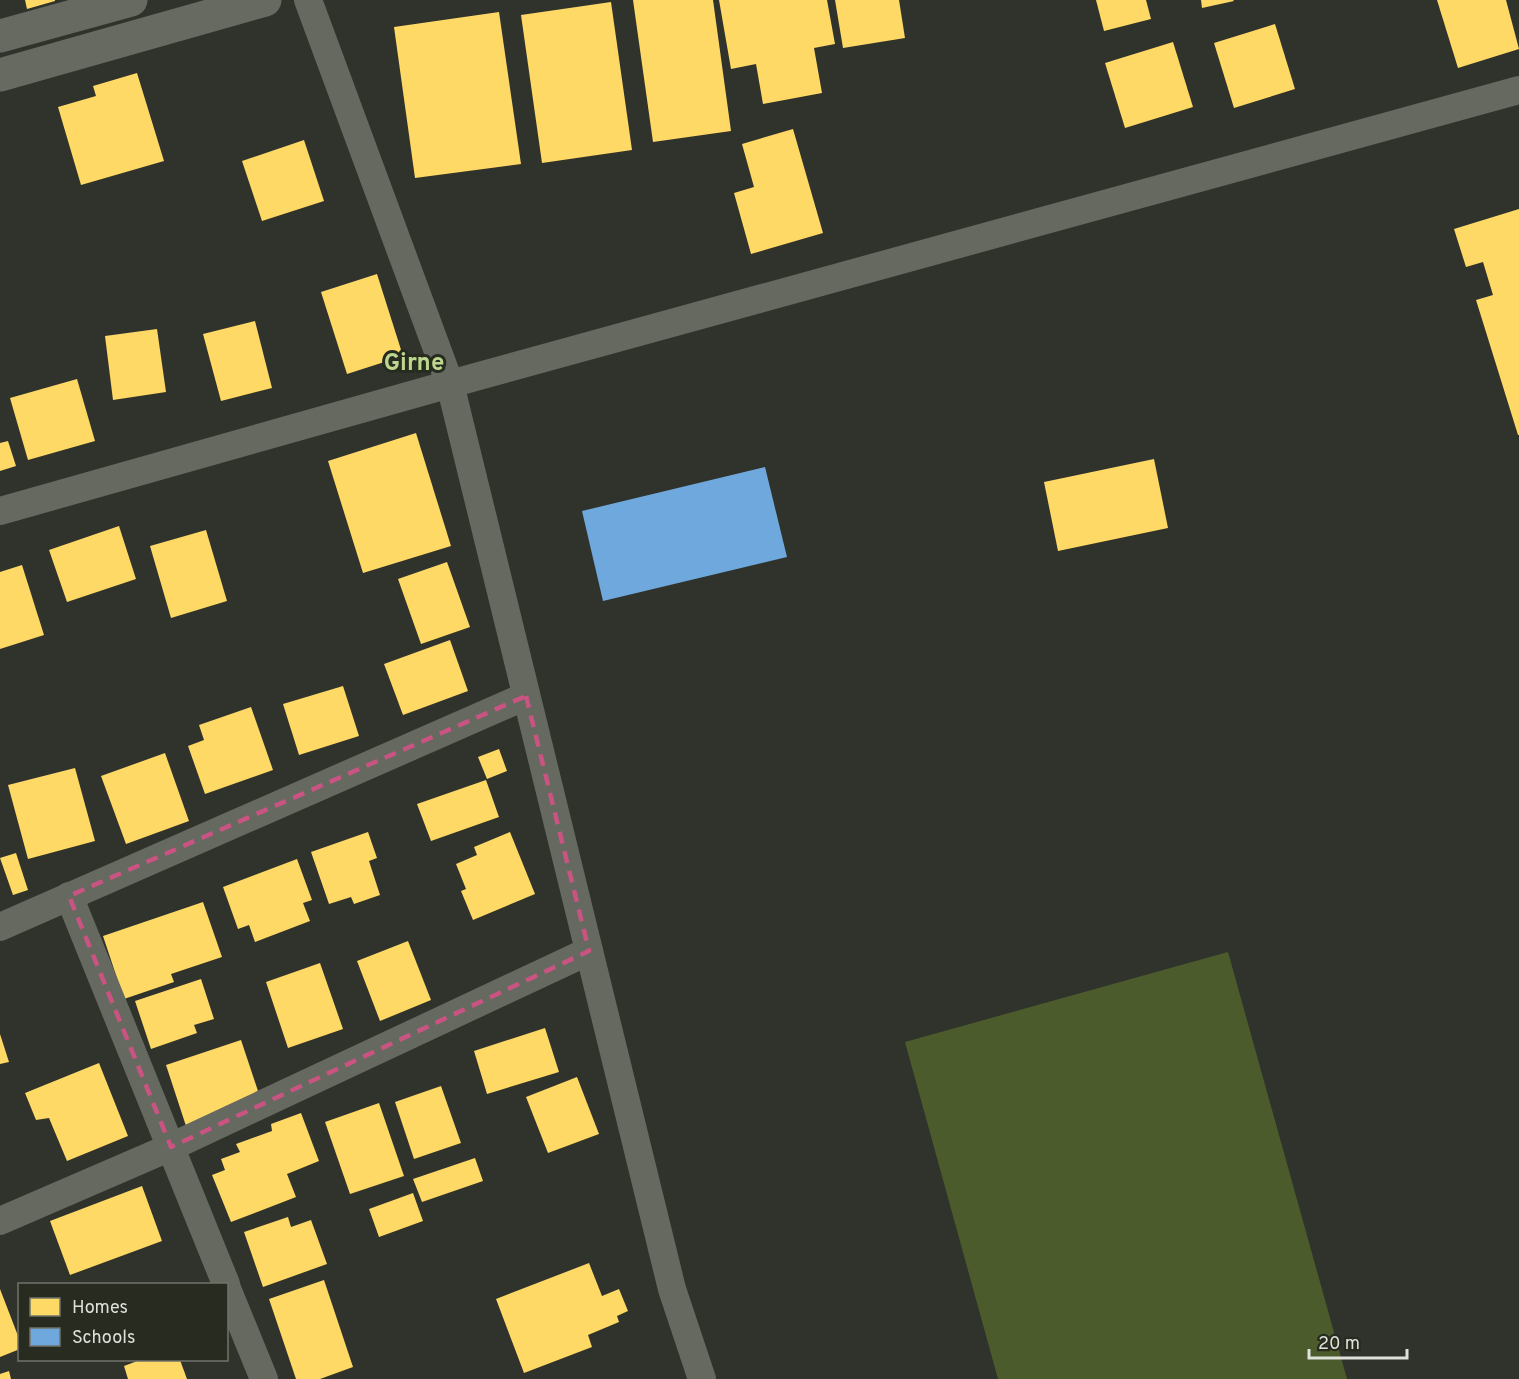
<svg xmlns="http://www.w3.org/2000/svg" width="1519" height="1379" viewBox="0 0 1519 1379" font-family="Overpass,sans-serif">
<rect width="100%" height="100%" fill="#30332c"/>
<polygon fill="#4c5b2c" points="1228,952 1347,1379 998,1379 905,1042"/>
<g fill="#ffd966">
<polygon points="25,0 55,0 55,1 27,9"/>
<polygon points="633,0 713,0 731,131 653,142"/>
<polygon points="719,0 827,0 835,44 814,48 822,93 763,104 756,64 731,69"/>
<polygon points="835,0 899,0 905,38 843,48"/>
<polygon points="1096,0 1146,0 1151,19 1104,31"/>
<polygon points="1201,0 1233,0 1234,1 1202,8"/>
<polygon points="1437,0 1506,0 1519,49 1458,68"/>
<polygon points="611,2 632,150 542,163 521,15"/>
<polygon points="499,12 521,164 415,178 394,27"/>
<polygon points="1275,24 1295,89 1234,108 1214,43"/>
<polygon points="1173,42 1193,107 1125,128 1105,63"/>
<polygon points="137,73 164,161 81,185 58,107 96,96 93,86"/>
<polygon points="793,129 823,233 751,254 734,193 754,187 742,144"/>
<polygon points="304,140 324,201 262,221 242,161"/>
<polygon points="1519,209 1519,435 1518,435 1476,300 1493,295 1483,262 1466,267 1454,229"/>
<polygon points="377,274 403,356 347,374 321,292"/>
<polygon points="255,321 272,388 221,401 203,334"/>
<polygon points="157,329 166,392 113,400 105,336"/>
<polygon points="77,379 95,441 28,460 10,398"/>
<polygon points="416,433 451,546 363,573 328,461"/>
<polygon points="8,441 16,466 0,471 0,443"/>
<polygon points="1154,459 1168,528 1058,551 1044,482"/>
<polygon points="119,526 136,579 67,602 49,550"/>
<polygon points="206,530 227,601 171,618 150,546"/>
<polygon points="447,562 470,627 421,644 398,579"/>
<polygon points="22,565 44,635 0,649 0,572"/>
<polygon points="450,640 468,691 403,715 384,664"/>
<polygon points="343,686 359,736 299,755 283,704"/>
<polygon points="251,707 273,770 205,794 188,746 204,740 199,725"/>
<polygon points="499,749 507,771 487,779 478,757"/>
<polygon points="165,753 189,821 126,844 101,776"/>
<polygon points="75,768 95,841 28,859 8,785"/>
<polygon points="486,780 499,817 431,841 417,804"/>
<polygon points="368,832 377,858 369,861 380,895 354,904 351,897 329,904 311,852"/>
<polygon points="510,832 535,894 473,920 461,891 466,889 456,864 477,855 474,847"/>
<polygon points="16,853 28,890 13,895 0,858"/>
<polygon points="297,859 312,900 303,903 310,921 255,942 249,925 238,929 223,887"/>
<polygon points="203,902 222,957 171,974 174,982 124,999 103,936"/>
<polygon points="408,941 431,1000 380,1021 357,961"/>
<polygon points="320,963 343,1029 288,1048 266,982"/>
<polygon points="201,979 214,1019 194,1025 197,1033 151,1049 135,1001"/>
<polygon points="545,1028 559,1072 487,1094 474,1051"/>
<polygon points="0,1034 9,1062 0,1064"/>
<polygon points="241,1040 261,1100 186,1126 166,1065"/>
<polygon points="99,1063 128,1136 67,1161 49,1118 36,1120 25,1093"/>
<polygon points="577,1077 599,1134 548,1153 526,1097"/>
<polygon points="441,1086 461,1143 414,1159 395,1102"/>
<polygon points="379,1103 404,1176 350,1194 325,1122"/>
<polygon points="301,1113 319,1161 287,1174 296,1197 231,1222 212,1175 225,1170 221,1159 240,1152 236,1144 272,1131 271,1124"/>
<polygon points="475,1158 483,1181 422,1202 413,1179"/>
<polygon points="142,1186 162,1241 70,1275 50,1221"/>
<polygon points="413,1193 423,1221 379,1237 369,1209"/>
<polygon points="288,1217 291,1227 311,1220 327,1264 263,1287 244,1232"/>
<polygon points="589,1263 602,1296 619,1289 628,1311 617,1316 619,1322 588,1335 592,1347 524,1373 496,1299"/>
<polygon points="324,1280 353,1367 320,1379 296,1379 269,1299"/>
<polygon points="0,1289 20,1341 20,1349 0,1357"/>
<polygon points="140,1360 180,1360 187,1379 128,1379 124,1366"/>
<polygon points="9,1371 11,1379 0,1379 0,1374"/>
</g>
<polygon fill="#6fa8dc" points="765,467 787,557 603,601 582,511"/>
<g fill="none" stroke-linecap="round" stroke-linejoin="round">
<g stroke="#66695f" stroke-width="28">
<polyline points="308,0 450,384 672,1289 702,1379"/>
<polyline points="0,511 450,384 1519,90"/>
<polyline points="69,896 226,1284"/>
<polyline points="0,927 526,696"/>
<polyline points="0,1221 171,1147 589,951"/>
<polyline points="226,1286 264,1379"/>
</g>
<g stroke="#676a60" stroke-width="33">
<polyline points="0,36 131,0"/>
<polyline points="0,75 265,0"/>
</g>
</g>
<path fill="none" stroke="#ca5481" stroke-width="4.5" stroke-dasharray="12 8" stroke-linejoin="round" d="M526,696L589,951L171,1147L69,896Z"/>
<g text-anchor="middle" stroke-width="6" stroke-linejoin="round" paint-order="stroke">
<g font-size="24" font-weight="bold" fill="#bdd78e" stroke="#272b20">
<text x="414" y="370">Girne</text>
</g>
</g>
<rect x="18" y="1283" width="210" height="78" fill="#272b20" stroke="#70746a" stroke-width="1.5"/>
<rect x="30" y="1298" width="30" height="18" fill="#ffd966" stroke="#70746a" stroke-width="1.5"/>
<text x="72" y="1313" font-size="18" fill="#dee1d9">Homes</text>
<rect x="30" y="1328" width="30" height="18" fill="#6fa8dc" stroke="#70746a" stroke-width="1.5"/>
<text x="72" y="1343" font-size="18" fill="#dee1d9">Schools</text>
<path d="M1309 1349v9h98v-9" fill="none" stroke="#dee1d9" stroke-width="3"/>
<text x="1318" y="1349" font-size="18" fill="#dee1d9" stroke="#272b20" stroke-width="4.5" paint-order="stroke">20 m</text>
</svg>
